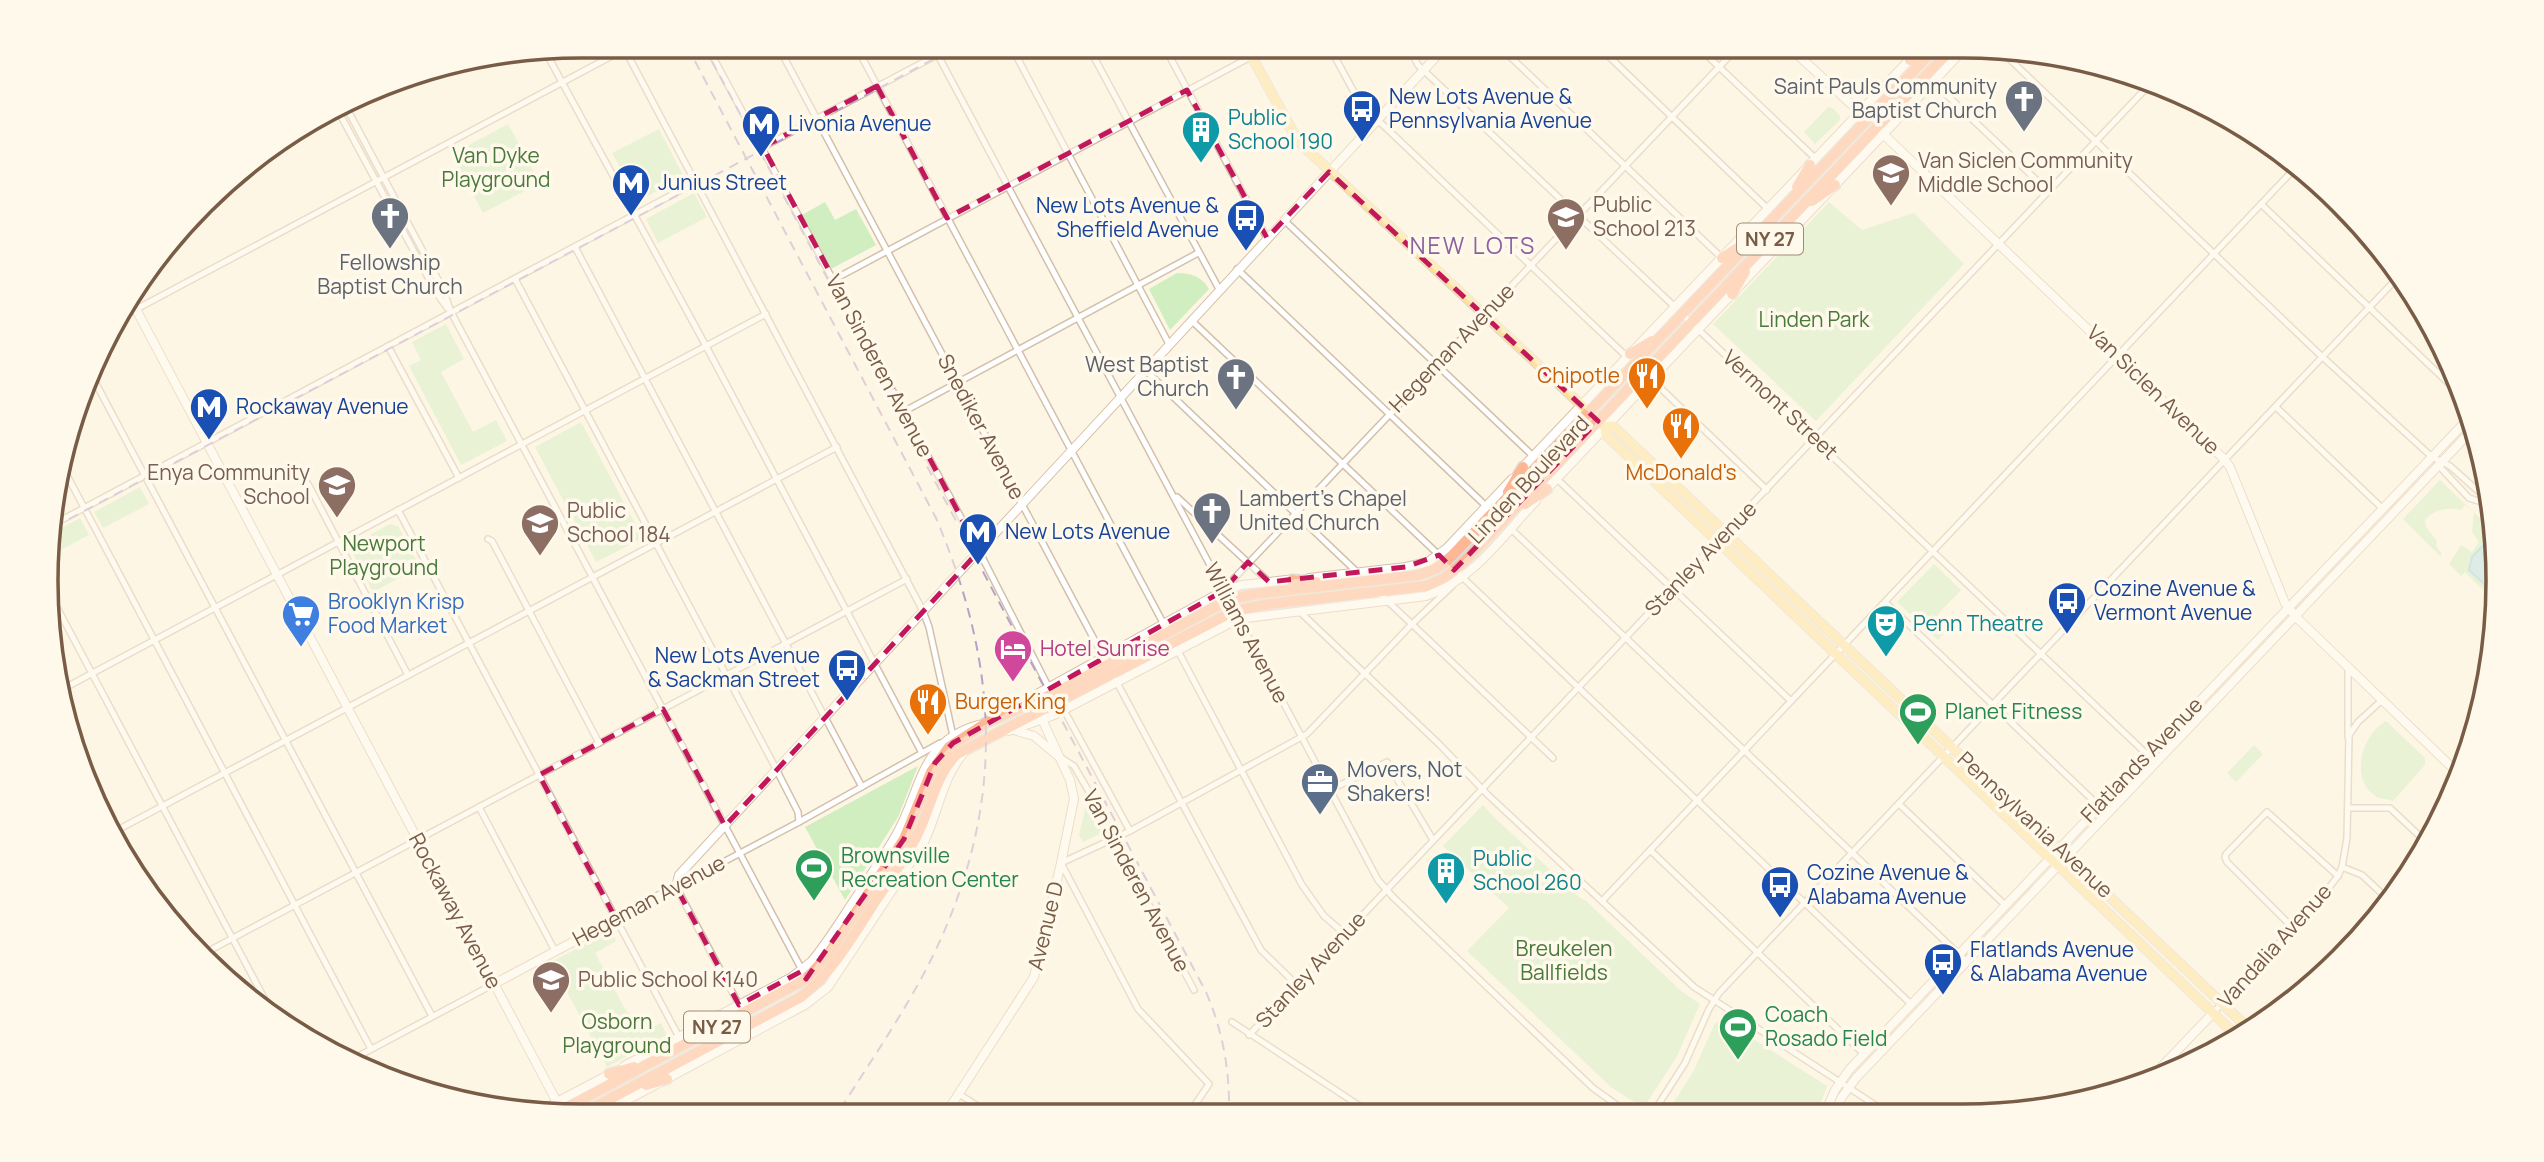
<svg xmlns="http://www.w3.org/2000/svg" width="2544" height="1162" viewBox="0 0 2544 1162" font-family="Manrope,sans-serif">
<rect width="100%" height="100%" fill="#fef6e4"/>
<g fill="#d0eec0">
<polygon points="1828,107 1833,108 1840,116 1840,120 1815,144 1804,132"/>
<polygon points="508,124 540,183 483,213 452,154"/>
<polygon points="659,129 684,177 638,201 612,153"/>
<polygon points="694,193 707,217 658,243 646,219"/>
<polygon points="825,202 835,220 856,209 876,245 831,269 802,215"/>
<polygon points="1829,202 1862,230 1914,213 1964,264 1816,421 1713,324"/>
<path d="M1177,273C1191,273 1201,276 1209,289L1170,330L1149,289Z"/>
<polygon points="446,324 464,359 441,372 473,432 496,420 507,441 461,465 409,366 421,360 412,342"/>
<polygon points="581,422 643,538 596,562 535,447"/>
<path d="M2440,480L2491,529L2493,527L2495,543L2491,539L2469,570L2497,596L2496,603L2465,572L2461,576L2449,564L2461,545L2472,552L2479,542L2472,532L2474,513L2465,505L2461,510C2447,507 2435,509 2425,520L2426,527L2437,541L2436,546L2442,554L2440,556L2403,519Z"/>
<polygon points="140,487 149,504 103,528 94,512"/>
<polygon points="80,518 89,535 53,554 54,532"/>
<polygon points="390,524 398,526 420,567 373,592 349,546"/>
<polygon points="1934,564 1961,590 1938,614 1950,627 1938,640 1897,602"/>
<path d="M2386,721L2425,758V765L2393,801C2387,799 2382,799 2377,797C2349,781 2361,735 2386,721Z"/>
<polygon points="2254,745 2263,754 2236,782 2227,773"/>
<polygon points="918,766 898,817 845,900 805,827"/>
<polygon points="1087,801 1104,832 1083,842 1079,835"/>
<polygon points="1483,805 1493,816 1580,898 1585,900 1681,991 1700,1004 1676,1058 1646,1104 1640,1106 1611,1087 1467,951 1509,908 1443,846"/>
<polygon points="611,931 616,941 595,953 625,1009 647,1030 661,1023 667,1035 607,1067 551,962"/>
<polygon points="1725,1021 1827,1086 1817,1113 1667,1113 1694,1070 1715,1023"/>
</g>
<polygon fill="#b6dfea" stroke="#9bcedd" stroke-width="2" points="2490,538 2495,543 2498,581 2497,596 2469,570 2472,557"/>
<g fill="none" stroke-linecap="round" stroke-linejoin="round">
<g stroke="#d3c0ab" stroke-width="8">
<g id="street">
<polyline points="623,46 923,611 929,627 953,736"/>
<polyline points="707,46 979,551 1049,688"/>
<polyline points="778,46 1104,658"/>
<polyline points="856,46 1169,634"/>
<polyline points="933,46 1378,880 1393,897 1593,1088 1628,1113"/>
<polyline points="1011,46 1169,344"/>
<polyline points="1088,46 1219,289"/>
<polyline points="1164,46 1267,238"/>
<polyline points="1329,46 1368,118 1382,124 1627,357"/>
<polyline points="1408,46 1418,65 1675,307"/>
<polyline points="1499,46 1722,258"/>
<polyline points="1598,46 1768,209"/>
<polyline points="1697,46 1816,159"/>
<polyline points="1895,46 1910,60"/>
<polyline points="1999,49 2316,351 2432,457"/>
<polyline points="545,51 706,346 922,753"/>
<polyline points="1933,82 2049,192"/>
<polyline points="344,103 443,289 451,312 802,970"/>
<polyline points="336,107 437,294 448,309"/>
<polyline points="763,147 954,46"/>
<polyline points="2261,204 2464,398"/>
<polyline points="1284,220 1533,456"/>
<polyline points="575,247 862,787"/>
<polyline points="1237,269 1486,506"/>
<polyline points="515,279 773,763 798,812 799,822"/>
<polyline points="833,280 1271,46"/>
<polyline points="1682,314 2155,762"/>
<polyline points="1191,320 1440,556"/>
<polyline points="114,321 625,49"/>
<polyline points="388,346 459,478"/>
<polyline points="1145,370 1358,573"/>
<polyline points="93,378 432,1016"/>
<polyline points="1651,379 1767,490"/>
<polyline points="2276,407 2383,509"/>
<polyline points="903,412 1198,253"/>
<polyline points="2432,457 2450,466 2478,491 2490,493"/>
<polyline points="61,464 371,1049"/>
<polyline points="2438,465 2469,498 2491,505"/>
<polyline points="1557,479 1791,701"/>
<polyline points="308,484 408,675"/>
<polyline points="1177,497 1269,582"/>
<polyline points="398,510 679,1037"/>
<polyline points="54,524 696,182"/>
<polyline points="1510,528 1966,961"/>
<polyline points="488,539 492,541 599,743"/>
<polyline points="1460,575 1912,1005"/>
<polyline points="1225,588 1739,46"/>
<polyline points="1378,592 1553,758"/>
<polyline points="52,598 271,1011"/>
<polyline points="1885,602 2099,806"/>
<polyline points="1299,611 1439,744 1488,795 1694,987 1886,1112"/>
<polyline points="1177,649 1302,885 1324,916 1345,934"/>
<polyline points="1115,679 1261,950 1297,985"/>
<polyline points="59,691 766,314"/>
<polyline points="1064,710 1130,831"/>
<polyline points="2348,737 2348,669"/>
<polyline points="1060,757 1074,766 1088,790 1194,990"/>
<polyline points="1330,790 1387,762 1433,840"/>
<polyline points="1899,804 2004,904"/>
<polyline points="479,807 555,951"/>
<polyline points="2348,808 2390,808 2426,842"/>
<polyline points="110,834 837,447"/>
<polyline points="1650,850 1864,1054"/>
<polyline points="2342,867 2362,875 2391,902"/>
<polyline points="1602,901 2297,166"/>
<polyline points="2293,928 2227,862 2225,857 2226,854 2267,812 2338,876"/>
<polyline points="203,954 907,579"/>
<polyline points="739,1005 676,887 799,822 940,743"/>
<polyline points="2214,1012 2317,903 2338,876 2342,867 2347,838 2349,735 2358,722 2381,701"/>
<polyline points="1232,1022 1372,1114"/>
<polyline points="1249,1035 2152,82"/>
<polyline points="351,1060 494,984"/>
<polyline points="959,1094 992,1115"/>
<polyline points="1653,1113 1685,1063 1709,1009 1719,993 2401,274"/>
<polyline points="1188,1115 1209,1084 1138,1009 1061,863 1130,831 1307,734 1412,624 1452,586"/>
</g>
</g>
<g stroke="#d7c0a8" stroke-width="10">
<g id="secondary">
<polyline points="1788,46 1863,115"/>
<polyline points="1880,131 2224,459 2230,467 2285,603 2295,616 2461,776"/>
<polyline points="130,298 559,1106"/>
<polyline points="1521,469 1912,57"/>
<polyline points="1545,491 1967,46"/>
<polyline points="1309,578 1406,567 1428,562 1447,548 1512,479"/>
<polyline points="1017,705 1223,591 1242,585 1296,579"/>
<path d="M1009,731L1054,715L1238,619L1426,596C1473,581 1503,535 1536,501"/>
<polyline points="1017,731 1034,736 1058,756"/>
<polyline points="494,984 676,887 679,875 1446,46"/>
<path d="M716,1017L792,977L811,962C828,942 842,918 857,896C869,876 884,857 895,837C922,791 918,742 978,725"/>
<polyline points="624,1066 702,1025"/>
<polyline points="2148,1081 2214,1012"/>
<polyline points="538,1112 612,1073"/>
<polyline points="1835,1112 1842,1097 1856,1078 2474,428"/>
<polyline points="1825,1113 1835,1090 1849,1070 2470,417"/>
<polyline points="945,1115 1034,977 1061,863 1074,799 1070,780 1040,715"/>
<path d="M597,1116L805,1005L828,987L924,842C938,814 942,778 963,754"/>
</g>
</g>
<g stroke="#dfd8d3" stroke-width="11">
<g id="primary">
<polyline points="1246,46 1294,134 1302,145 1605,427 1606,435 2237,1036"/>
<polyline points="1605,427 1613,426 1617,430 2249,1029"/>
</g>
</g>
<g stroke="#dfd8d3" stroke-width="13">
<g id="highway">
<polyline points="1910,60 1931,46"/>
<polyline points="1797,187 1810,165"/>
<polyline points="1812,201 1835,185"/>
<polyline points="1722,258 1744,244"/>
<polyline points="1732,294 1745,272"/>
<polyline points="1630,354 1652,341"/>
<polyline points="1508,492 1523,467"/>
<polyline points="1525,504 1547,489"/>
<polyline points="1292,580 1316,582"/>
<polyline points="699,1031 719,1016"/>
<polyline points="609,1074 634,1067"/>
<polyline points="646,1085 667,1079"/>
<polyline points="555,1114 806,979 827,956 904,839 931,772 949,747 986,723 1059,691 1228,600 1255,594 1419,575 1437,568 1446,562 1937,46"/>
<path d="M578,1116L801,997C834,971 854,934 877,899C891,878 906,858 917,835C931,808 935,776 957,754L1234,611L1269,604L1426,586L1444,578L1466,560L1954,46"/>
</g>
</g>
<use href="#street" stroke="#fff" stroke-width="5"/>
<use href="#secondary" stroke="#fff" stroke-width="8"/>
<use href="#primary" stroke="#ffe09a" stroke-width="9"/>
<use href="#highway" stroke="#feb795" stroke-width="10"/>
<g stroke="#b9a1c9" stroke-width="2" stroke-dasharray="10 7" stroke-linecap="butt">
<path d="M687,46L936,518C998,664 1006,796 939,943C911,1004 871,1060 836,1116"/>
<path d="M704,46L1206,992C1223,1031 1230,1072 1229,1114"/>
<polyline points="54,527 958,46"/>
</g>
</g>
<path d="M0 0H2544V1162H0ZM877,86L947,218L1187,90L1267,238L1329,172L1598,421L1454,570L1439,555L1406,567L1269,582L1248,562L1223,591L953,743L935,763L904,839L806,979L802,971L739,1005L676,887L616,919L539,775L663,709L725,826L979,551L763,147Z" fill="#fef6e4" fill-opacity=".55" fill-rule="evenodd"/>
<path fill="none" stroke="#c2185b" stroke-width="5" stroke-dasharray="14 9" stroke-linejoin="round" d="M877,86L947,218L1187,90L1267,238L1329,172L1598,421L1454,570L1439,555L1406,567L1269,582L1248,562L1223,591L953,743L935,763L904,839L806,979L802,971L739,1005L676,887L616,919L539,775L663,709L725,826L979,551L763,147Z"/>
<defs>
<g id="church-pin" transform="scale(2.0125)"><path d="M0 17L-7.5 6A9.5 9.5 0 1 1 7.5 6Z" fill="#6b7280" stroke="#fff9ec"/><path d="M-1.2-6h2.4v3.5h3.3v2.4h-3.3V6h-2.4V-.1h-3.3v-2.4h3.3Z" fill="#fff"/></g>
<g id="bus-pin" transform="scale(2.0125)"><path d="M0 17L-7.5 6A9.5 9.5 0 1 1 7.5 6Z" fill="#1a4fb4" stroke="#fff9ec"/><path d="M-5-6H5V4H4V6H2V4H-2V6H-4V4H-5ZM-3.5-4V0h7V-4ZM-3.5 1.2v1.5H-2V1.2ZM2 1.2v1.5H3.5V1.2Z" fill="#fff"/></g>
<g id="metro-pin" transform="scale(2.0125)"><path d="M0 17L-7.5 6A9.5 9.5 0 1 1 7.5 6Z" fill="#1a4fb4" stroke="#fff9ec"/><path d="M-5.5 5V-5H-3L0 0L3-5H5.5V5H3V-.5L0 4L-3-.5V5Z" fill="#fff"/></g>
<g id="building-pin" transform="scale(2.0125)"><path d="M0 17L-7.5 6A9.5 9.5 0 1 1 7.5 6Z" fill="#0f9aa8" stroke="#fff9ec"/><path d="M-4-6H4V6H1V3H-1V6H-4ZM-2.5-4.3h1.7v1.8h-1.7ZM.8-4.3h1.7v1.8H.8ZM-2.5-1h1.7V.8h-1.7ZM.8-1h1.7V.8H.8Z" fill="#fff"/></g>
<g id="school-pin" transform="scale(2.0125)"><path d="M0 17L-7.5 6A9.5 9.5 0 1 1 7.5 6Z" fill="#8d6e63" stroke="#fff9ec"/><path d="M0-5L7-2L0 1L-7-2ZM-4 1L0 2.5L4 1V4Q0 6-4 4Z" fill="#fff"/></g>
<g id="restaurant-pin" transform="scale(2.0125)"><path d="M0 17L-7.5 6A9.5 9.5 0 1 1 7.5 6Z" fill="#e8710a" stroke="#fff9ec"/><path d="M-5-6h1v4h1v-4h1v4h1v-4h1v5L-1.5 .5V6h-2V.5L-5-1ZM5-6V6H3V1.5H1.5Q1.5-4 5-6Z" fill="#fff"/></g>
<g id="supermarket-pin" transform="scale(2.0125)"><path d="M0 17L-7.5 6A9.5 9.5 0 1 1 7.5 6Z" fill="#3f7fe0" stroke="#fff9ec"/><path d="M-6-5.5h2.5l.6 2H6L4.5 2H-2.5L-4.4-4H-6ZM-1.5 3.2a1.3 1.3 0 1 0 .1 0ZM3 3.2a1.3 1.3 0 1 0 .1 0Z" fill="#fff"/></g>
<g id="theatre-pin" transform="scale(2.0125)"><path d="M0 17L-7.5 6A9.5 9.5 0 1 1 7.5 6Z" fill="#0f9aa8" stroke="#fff9ec"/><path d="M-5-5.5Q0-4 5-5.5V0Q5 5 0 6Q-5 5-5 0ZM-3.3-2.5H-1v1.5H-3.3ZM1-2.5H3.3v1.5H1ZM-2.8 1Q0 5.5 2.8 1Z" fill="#fff"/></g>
<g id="hotel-pin" transform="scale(2.0125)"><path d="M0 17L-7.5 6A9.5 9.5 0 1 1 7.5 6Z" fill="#d1479c" stroke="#fff9ec"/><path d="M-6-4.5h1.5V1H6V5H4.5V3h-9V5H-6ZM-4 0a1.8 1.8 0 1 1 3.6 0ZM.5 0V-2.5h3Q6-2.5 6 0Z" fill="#fff"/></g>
<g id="stadium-pin" transform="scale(2.0125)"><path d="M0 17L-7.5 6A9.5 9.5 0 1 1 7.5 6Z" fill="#2e9e5b" stroke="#fff9ec"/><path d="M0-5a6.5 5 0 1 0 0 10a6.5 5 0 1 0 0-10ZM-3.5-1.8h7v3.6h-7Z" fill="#fff"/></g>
<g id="office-pin" transform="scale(2.0125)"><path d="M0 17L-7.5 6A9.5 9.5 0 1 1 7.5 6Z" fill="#5c6f8a" stroke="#fff9ec"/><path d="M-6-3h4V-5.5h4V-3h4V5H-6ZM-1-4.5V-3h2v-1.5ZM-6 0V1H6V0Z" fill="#fff"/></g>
</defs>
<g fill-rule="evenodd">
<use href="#church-pin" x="2024" y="99"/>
<use href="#bus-pin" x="1362" y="109"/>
<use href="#metro-pin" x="761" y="124"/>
<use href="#building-pin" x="1201" y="130"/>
<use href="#school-pin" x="1891" y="173"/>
<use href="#metro-pin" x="631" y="183"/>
<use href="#church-pin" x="390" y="216"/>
<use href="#school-pin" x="1566" y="217"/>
<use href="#bus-pin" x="1246" y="218"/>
<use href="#restaurant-pin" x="1647" y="376"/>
<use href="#church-pin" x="1236" y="377"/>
<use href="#metro-pin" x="209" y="407"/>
<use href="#restaurant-pin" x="1681" y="426"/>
<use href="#school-pin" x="337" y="485"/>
<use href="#church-pin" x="1212" y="511"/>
<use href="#school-pin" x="540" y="523"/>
<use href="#metro-pin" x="978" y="532"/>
<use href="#bus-pin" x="2067" y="601"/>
<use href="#supermarket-pin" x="301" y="614"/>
<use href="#theatre-pin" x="1886" y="624"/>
<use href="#hotel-pin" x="1013" y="649"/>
<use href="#bus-pin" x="847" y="668"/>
<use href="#restaurant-pin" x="928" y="702"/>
<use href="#stadium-pin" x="1918" y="712"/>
<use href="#office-pin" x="1320" y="782"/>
<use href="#stadium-pin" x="814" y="868"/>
<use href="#building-pin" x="1446" y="871"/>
<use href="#bus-pin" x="1780" y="885"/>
<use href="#bus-pin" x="1943" y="962"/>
<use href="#school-pin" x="551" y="980"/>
<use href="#stadium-pin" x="1738" y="1027"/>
</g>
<g text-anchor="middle" stroke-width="7" stroke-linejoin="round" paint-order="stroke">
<g fill="#fff9ec" stroke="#a18b78" stroke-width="2">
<rect x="1737" y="223.5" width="66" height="31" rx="5"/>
<rect x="684" y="1011.5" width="66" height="31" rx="5"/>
</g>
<g font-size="19" font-weight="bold" fill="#795c46">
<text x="1770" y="246">NY 27</text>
<text x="717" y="1034">NY 27</text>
</g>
<g font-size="21" fill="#5b616d" stroke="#fff9ec" text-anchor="end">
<text x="1997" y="94">Saint Pauls Community<tspan x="1997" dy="24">Baptist Church</tspan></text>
<text x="390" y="270" text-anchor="middle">Fellowship<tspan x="390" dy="24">Baptist Church</tspan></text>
<text x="1209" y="372">West Baptist<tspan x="1209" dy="24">Church</tspan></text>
<text x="1239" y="506" text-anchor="start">Lambert's Chapel<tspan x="1239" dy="24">United Church</tspan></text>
</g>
<g font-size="21" fill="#164399" stroke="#fff9ec" text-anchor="start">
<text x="1389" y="104">New Lots Avenue &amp;<tspan x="1389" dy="24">Pennsylvania Avenue</tspan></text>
<text x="788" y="131">Livonia Avenue</text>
<text x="658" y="190">Junius Street</text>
<text x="1219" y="213" text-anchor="end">New Lots Avenue &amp;<tspan x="1219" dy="24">Sheffield Avenue</tspan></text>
<text x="236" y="414">Rockaway Avenue</text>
<text x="1005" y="539">New Lots Avenue</text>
<text x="2094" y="596">Cozine Avenue &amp;<tspan x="2094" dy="24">Vermont Avenue</tspan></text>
<text x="820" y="663" text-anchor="end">New Lots Avenue<tspan x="820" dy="24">&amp; Sackman Street</tspan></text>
<text x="1807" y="880">Cozine Avenue &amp;<tspan x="1807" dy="24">Alabama Avenue</tspan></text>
<text x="1970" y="957">Flatlands Avenue<tspan x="1970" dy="24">&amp; Alabama Avenue</tspan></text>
</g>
<g font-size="21" fill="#0d838f" stroke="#fff9ec" text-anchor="start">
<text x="1228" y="125">Public<tspan x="1228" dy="24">School 190</tspan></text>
<text x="1913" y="631">Penn Theatre</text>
<text x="1473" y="866">Public<tspan x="1473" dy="24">School 260</tspan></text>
</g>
<g font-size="21" fill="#497a3b" stroke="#fff9ec">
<text x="496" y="163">Van Dyke<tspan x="496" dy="24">Playground</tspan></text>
<text x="1814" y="327">Linden Park</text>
<text x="384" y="551">Newport<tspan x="384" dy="24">Playground</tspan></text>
<text x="1564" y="956">Breukelen<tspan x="1564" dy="24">Ballfields</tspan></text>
<text x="617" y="1029">Osborn<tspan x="617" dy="24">Playground</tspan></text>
</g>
<g font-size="21" fill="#785e54" stroke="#fff9ec" text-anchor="start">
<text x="1918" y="168">Van Siclen Community<tspan x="1918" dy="24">Middle School</tspan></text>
<text x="1593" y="212">Public<tspan x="1593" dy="24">School 213</tspan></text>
<text x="310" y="480" text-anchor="end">Enya Community<tspan x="310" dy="24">School</tspan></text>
<text x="567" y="518">Public<tspan x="567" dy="24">School 184</tspan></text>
<text x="578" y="987">Public School K140</text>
</g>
<g font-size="21" fill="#795c46" stroke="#fff9ec">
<text transform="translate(1452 348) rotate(-46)" y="7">Hegeman Avenue</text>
<text transform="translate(879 366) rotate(62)" y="7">Van Sinderen Avenue</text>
<text transform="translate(2153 390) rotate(44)" y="7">Van Siclen Avenue</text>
<text transform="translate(1780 405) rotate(43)" y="7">Vermont Street</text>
<text transform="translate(981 427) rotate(62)" y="7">Snediker Avenue</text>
<text transform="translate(1529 480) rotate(-47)" y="7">Linden Boulevard</text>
<text transform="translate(1701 559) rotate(-46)" y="7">Stanley Avenue</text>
<text transform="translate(1246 633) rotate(62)" y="7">Williams Avenue</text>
<text transform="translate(2142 760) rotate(-46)" y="7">Flatlands Avenue</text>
<text transform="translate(2035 825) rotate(43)" y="7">Pennsylvania Avenue</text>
<text transform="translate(1136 881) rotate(62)" y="7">Van Sinderen Avenue</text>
<text transform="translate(649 901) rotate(-28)" y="7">Hegeman Avenue</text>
<text transform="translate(455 911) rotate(62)" y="7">Rockaway Avenue</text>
<text transform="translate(1046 926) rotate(-76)" y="7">Avenue D</text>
<text transform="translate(2275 946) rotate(-48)" y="7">Vandalia Avenue</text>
<text transform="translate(1311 970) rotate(-47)" y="7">Stanley Avenue</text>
</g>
<g font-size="21" fill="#c56008" stroke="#fff9ec" text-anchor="end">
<text x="1620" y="383">Chipotle</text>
<text x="1681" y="480" text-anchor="middle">McDonald's</text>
<text x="955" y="709" text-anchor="start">Burger King</text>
</g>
<g font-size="21" fill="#366cbe" stroke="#fff9ec" text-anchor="start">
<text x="328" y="609">Brooklyn Krisp<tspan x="328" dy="24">Food Market</tspan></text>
</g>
<g font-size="21" fill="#b23c85" stroke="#fff9ec" text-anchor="start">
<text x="1040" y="656">Hotel Sunrise</text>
</g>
<g font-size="21" fill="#27864d" stroke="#fff9ec" text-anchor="start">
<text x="1945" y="719">Planet Fitness</text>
<text x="841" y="863">Brownsville<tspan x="841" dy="24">Recreation Center</tspan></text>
<text x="1765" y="1022">Coach<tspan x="1765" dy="24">Rosado Field</tspan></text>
</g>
<g font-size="21" fill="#4e5e75" stroke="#fff9ec" text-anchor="start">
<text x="1347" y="777">Movers, Not<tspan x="1347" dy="24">Shakers!</tspan></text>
</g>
<g font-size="23" letter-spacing="2" fill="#8d619e" stroke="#fff9ec">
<text x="1473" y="254">NEW LOTS</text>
</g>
</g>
<path d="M0 0H2544V1162H0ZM581 58H1963A523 523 0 0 1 2486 581V581A523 523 0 0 1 1963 1104H581A523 523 0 0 1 58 581V581A523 523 0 0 1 581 58Z" fill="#fff9ec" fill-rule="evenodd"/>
<path fill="none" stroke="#795c46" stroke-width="3.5" d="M581 58H1963A523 523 0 0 1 2486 581V581A523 523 0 0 1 1963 1104H581A523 523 0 0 1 58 581V581A523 523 0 0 1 581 58Z"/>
</svg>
